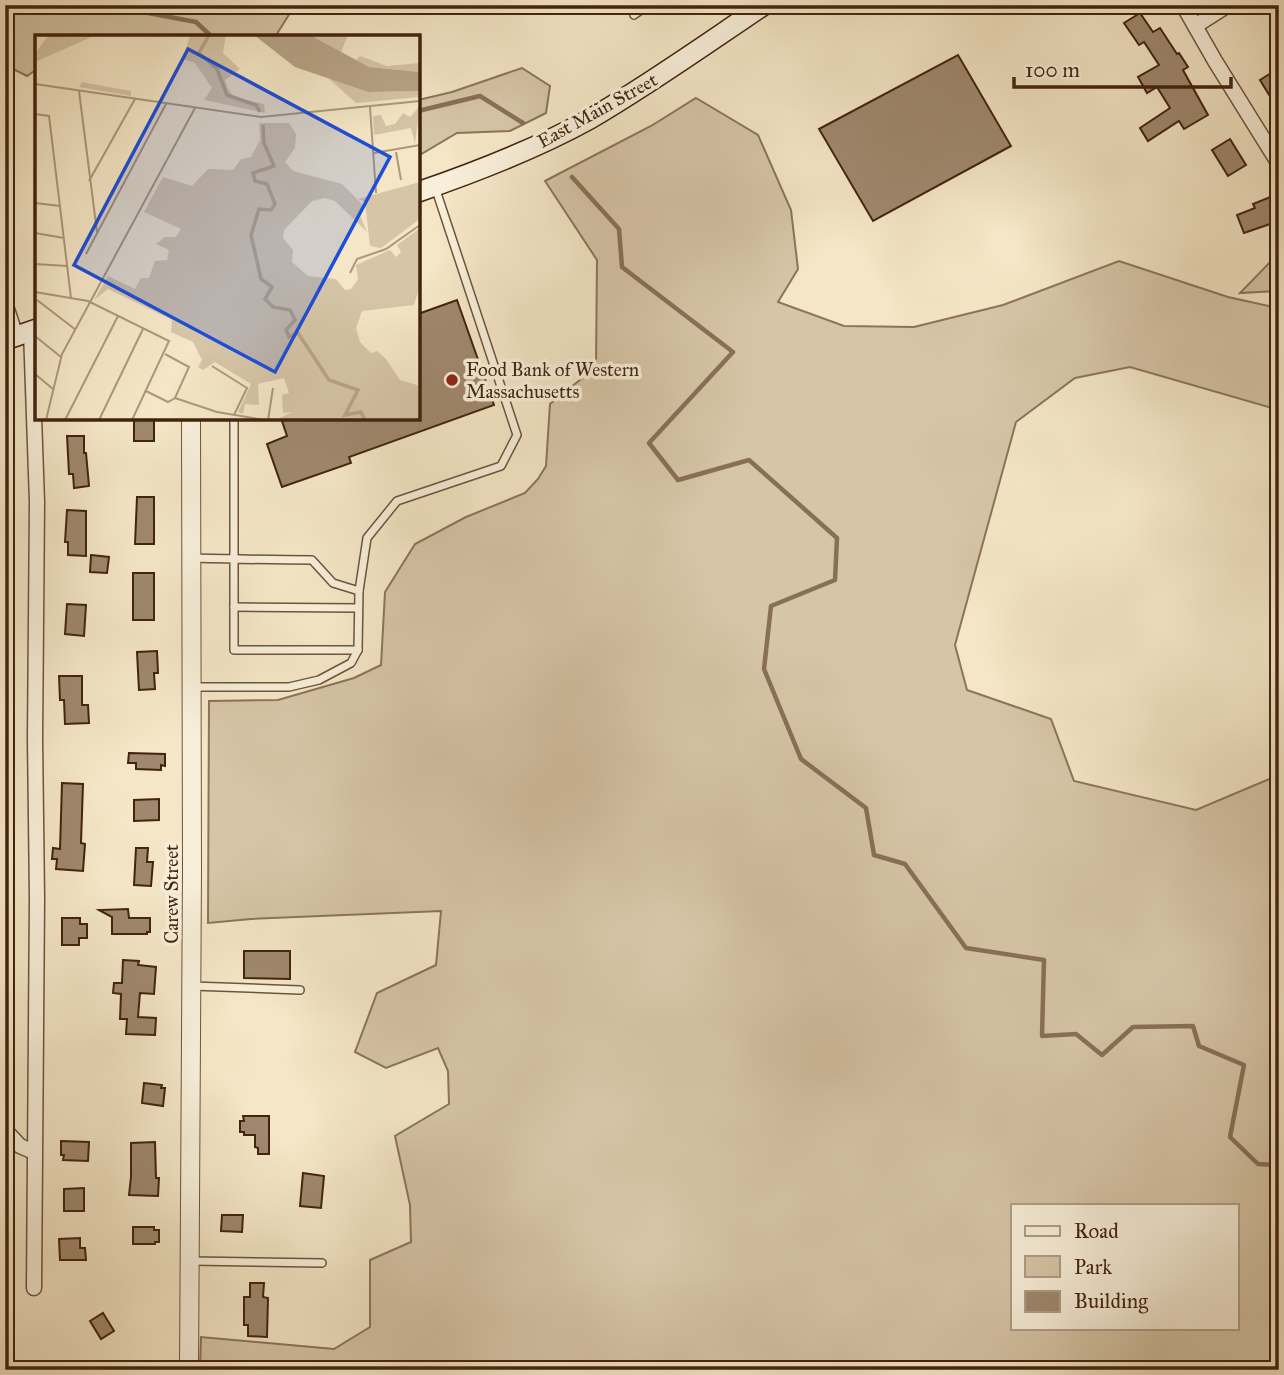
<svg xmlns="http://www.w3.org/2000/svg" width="1284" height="1375" viewBox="0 0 1284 1375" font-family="'IM FELL Great Primer',serif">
<rect width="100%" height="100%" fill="#f4e6c6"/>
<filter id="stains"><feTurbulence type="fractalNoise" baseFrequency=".00286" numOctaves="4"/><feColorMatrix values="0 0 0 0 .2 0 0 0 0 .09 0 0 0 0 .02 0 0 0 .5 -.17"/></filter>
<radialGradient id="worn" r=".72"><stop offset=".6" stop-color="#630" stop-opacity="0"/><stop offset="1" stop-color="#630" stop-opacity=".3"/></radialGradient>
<g fill="#d6c5a7" stroke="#8c745a" stroke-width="2" fill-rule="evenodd">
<polygon points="5,5 295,5 275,37 37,37 37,69 27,76 5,65"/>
<polygon points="522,68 550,86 546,113 510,131 457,133 418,156 418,100 452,92"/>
<path d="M696,98L758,135L791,210L798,269L778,302L844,326L914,327L1003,305L1119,261L1228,297L1273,307L1279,325V410L1130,367L1075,378L1016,422L955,645L967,690L1051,719L1074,781L1196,810L1279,775V1370H200L201,1337L334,1349L370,1327V1260L411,1242L410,1205L395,1136L449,1104L448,1071L438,1048L386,1068L355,1052L377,993L436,965L441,911L251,919L208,923L209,701L278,700L354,678L381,665L385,592L415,544L466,517L525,493L538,479L546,466L550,404L596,367L597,260L545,181L651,126ZM1013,1205H1237V1328H1013Z"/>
<polygon points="1279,253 1279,291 1240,293"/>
</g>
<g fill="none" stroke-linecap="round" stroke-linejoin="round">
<g stroke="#887057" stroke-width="4.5">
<polyline points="115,5 127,9 196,22 212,37"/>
<polyline points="418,111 480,96 523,123"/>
<polyline points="572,177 619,229 622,267 733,352 649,443 678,480 749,460 837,538 835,580 771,606 764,669 801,759 866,808 874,855 905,864 966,948 1044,960 1042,1036 1076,1034 1102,1055 1133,1027 1193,1026 1199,1046 1244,1065 1230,1137 1258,1164 1279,1165"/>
</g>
</g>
<g fill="#9f886e" stroke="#42230e" stroke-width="2">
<polygon points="1140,13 1153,32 1160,28 1177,54 1179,53 1188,67 1183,70 1208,115 1184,129 1179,121 1148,141 1140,128 1170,108 1157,87 1147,93 1138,77 1159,65 1144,42 1139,45 1124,23"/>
<polygon points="958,55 1011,146 873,221 819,129"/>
<polygon points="1279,68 1279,111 1260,80"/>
<polygon points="1230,139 1246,165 1228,176 1212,150"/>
<polygon points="1273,196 1279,213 1279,221 1244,233 1237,215 1255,208 1253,204"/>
<polygon points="457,300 494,405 349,457 351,463 282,487 267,444 287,436 281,418 418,418 418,314"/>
<rect x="134" y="418" width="20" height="23"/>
<polygon points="67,436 84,436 84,453 86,453 89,486 74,488 73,474 69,474"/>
<polygon points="137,497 154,497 154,544 135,544"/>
<polygon points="67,510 86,511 86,556 68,555 68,542 65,542"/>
<polygon points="91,555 109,557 107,573 90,572"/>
<rect x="133" y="573" width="21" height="47"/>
<polygon points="67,604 86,605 84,636 65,634"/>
<polygon points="157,651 158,673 154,673 155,689 139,690 137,652"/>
<polygon points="59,676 82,676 82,705 88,705 89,723 65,724 64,700 60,700"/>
<polygon points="129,753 165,754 165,766 161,765 161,770 136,769 136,763 128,763"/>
<polygon points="62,783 83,784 81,843 85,844 83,871 56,869 57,859 52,859 53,848 60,849"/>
<polygon points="159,799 159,820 134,821 134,800"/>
<polygon points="136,848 148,848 147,862 153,862 151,886 134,885"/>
<polygon points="128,909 129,918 150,918 150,932 147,932 147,934 112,934 112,917 99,910"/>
<polygon points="62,918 80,918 80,924 87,924 87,938 79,938 79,945 62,945"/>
<polygon points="244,951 290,951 290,979 244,978"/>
<polygon points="123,960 139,961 138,965 156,967 154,994 140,993 138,1017 156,1018 155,1035 126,1034 127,1019 120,1019 121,994 113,993 114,983 122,983"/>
<polygon points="144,1083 162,1085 161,1088 165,1088 163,1106 142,1103"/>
<polygon points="243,1116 269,1116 269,1154 258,1154 258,1148 255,1147 255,1135 244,1135 244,1132 240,1132 240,1121 244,1121"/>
<polygon points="61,1141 89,1142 88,1161 63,1160 64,1155 61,1155"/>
<polygon points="155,1142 156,1178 159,1178 158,1196 129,1195 131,1177 131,1143"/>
<polygon points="303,1173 324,1176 321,1208 300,1206"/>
<polygon points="84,1188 84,1211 64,1211 64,1189"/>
<polygon points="222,1215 243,1215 242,1232 221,1231"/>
<polygon points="133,1227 154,1227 154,1230 159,1230 159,1242 155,1242 155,1244 133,1244"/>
<polygon points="80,1238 80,1248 85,1248 86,1260 60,1260 59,1239"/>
<polygon points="250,1283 264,1283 263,1297 268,1298 267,1337 248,1336 248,1325 244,1325 244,1297 250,1297"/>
<polygon points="103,1313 114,1331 101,1339 90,1321"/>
</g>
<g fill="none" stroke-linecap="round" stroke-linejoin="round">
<g stroke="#6e543c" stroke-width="10">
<g id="service">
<polyline points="634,15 648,5"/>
<polyline points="5,292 19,334"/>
<path d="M192,558C232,559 272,560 312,560L333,583L359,591L358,650H234C234,573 234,496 234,418"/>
<polyline points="359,591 367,538 397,501 501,466 517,435 435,187"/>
<polyline points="234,607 358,608"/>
<polyline points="192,687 289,687 319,680 351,663 358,650"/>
<polyline points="192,986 300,990"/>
<polyline points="191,1261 322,1263"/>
</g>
</g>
<g stroke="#6e543c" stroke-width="17">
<g id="minor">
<polyline points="1183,5 1215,61 1279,164"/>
<polyline points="1195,26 1228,5"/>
<polyline points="31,331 37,502 35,739 37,898 34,1288"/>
<polyline points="5,1130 20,1146 34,1152"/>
</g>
</g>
<g stroke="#6e543c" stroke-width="20">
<polyline id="tertiary" points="189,1370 192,869 191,418"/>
</g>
<g stroke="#42230e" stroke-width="22">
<g id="secondary">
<path d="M418,192C476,172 536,149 590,119C650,84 706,44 764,5"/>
<polyline points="5,340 37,329"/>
</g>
</g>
<use href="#service" stroke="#f8efda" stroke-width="7"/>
<use href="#minor" stroke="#f8efda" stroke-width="14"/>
<use href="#tertiary" stroke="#f8efda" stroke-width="18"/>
<use href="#secondary" stroke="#f8efda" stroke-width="19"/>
</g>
<circle fill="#8f2418" stroke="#f8efda" stroke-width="2.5" cx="452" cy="380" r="7"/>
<g text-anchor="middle" stroke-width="7" stroke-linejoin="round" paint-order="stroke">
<g font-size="19" fill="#42230e" stroke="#f8efda">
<text transform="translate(597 110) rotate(-29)" y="7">East Main Street</text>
<text transform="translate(171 894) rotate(-90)" y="7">Carew Street</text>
</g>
<g font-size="19" fill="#42230e" stroke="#f8efda" text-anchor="start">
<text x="466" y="376">Food Bank of Western<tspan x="466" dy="22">Massachusetts</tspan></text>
</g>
</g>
<g transform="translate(35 35)">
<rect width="385" height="385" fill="#f4e6c6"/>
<path d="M14,0L45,1L61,0L0,27V18ZM155,0H191L188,18L205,34L190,45L193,54L199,62L229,69L230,78L169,65L177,53L160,28L148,24ZM275,0H313L306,17ZM325,21L352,31L385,28V37L334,32L321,25ZM293,43L333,57L385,56V62L321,68ZM47,47L96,56V61L44,52ZM385,71L380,109L376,93L339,100L338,81L346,80L351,91L360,89L368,78L375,82ZM224,88H254L261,99L260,113L250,127L258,136L307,149L327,169L325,180L332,197L300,166L290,163L277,166L249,195L248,203L258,215L257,227L273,241L301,244L310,255L316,254L323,244L321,230L355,215L361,222L366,217L362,210L385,193V251L379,270L327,276L321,293L325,307L336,318L342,316L351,324L365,345L385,351V385H241L257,377L248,378L247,360L254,358L249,343L223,349L224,370L210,369L208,379L203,377L216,349L180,327L168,335L163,332L167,325L158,307L136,297L137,285L73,254L59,265L73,241L100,254L106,243H114L120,226L132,225L134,215L121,209L130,202H141L146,194L109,177L128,142L157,151L173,134L198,135L206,124L216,122L225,105ZM385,147V184L346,213L335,211L330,167L323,164Z" fill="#d6c5a7"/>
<path d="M219,0H275L334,32L385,37V56L333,57L260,32Z" fill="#b7a487"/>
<path fill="none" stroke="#b7a487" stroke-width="3.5" d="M174,0L164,18L182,34L192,60L221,70L225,77M228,90L229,108L239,131L218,138L220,146L232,149L240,169L236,175L224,174L216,200L226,244L237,252L230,264L238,272L255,275L260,285L251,295L254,302L263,298L294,345L323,355L310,380L326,377L330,385"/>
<path fill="none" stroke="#ad987c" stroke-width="2" d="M0,49L226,82L385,66M44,56L62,197M335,72L341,158M0,79L14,81L36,263M361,117L366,145M339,118L385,110M54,146L100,64M0,168L25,171M0,198L29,203M51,219L131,69M0,229L32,231M315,238L322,224L351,214L385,190M0,257L53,266L134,306L97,385M2,265L41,295M0,301L26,322M177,331L212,353L199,380M0,339L18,354M111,356L133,367L140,363L154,332L130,319M140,363L182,377L230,385M11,385L27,319L160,73M30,385L83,281M64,385L108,294M233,385L238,353"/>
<path fill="#1d4ed8" fill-opacity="0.15" stroke="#1d4ed8" stroke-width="3.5" d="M153,14L355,122L240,337L39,230Z"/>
<rect width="385" height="385" fill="none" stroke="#42230e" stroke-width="3.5"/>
</g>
<rect width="1284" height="1375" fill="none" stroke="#f4e6c6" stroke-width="28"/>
<rect x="7" y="7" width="1270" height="1361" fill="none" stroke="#42230e" stroke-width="3.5"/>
<rect x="14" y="14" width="1256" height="1347" fill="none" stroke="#42230e" stroke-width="2"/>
<rect x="1011" y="1204" width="228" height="126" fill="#f8efda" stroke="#af9d88" stroke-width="2"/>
<rect x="1025" y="1226" width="35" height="10" fill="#f8efda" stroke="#af9d88" stroke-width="2"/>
<text x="1074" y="1238" font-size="21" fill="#42230e">Road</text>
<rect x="1025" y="1256" width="35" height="21" fill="#d6c5a7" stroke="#af9d88" stroke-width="2"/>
<text x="1074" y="1274" font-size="21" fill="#42230e">Park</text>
<rect x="1025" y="1291" width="35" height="21" fill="#9f886e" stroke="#af9d88" stroke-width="2"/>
<text x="1074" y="1308" font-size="21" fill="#42230e">Building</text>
<path d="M1014 77v10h217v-10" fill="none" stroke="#42230e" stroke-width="3.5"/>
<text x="1025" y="77" font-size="21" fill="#42230e" stroke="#f8efda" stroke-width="5" paint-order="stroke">100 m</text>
<rect width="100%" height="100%" filter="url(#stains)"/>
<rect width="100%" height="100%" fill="url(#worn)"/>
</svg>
